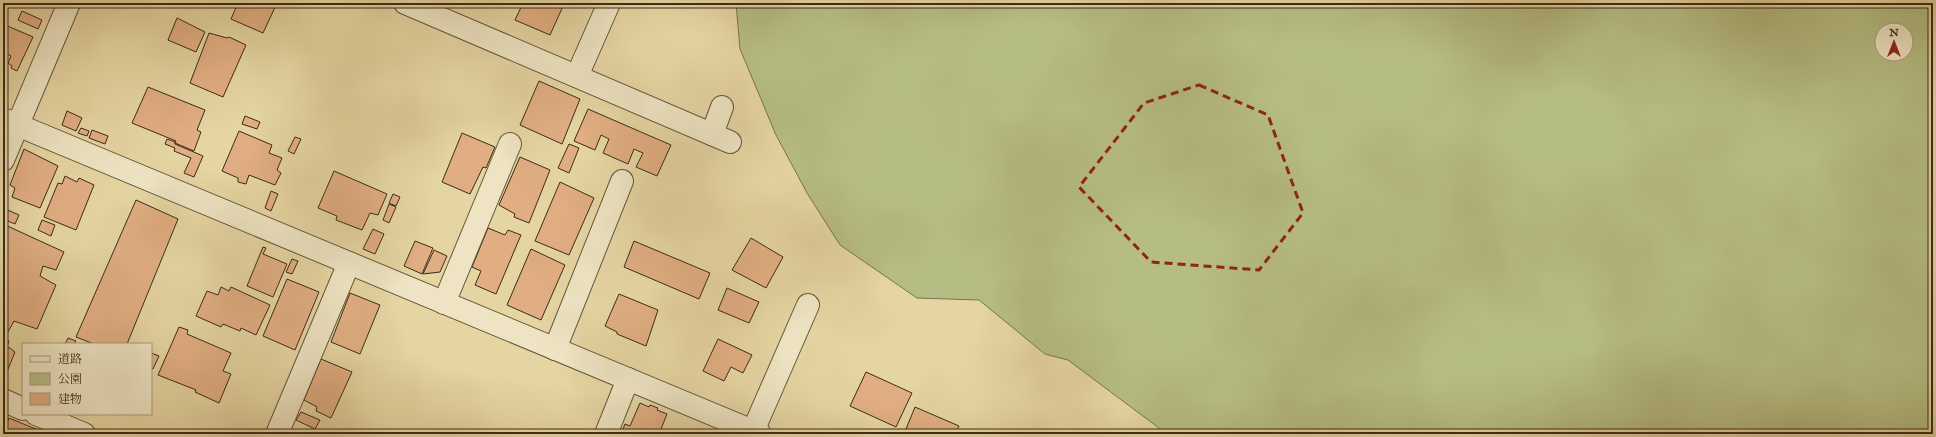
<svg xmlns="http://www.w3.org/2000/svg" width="1936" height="437" viewBox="0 0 1936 437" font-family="'IM FELL English','Noto Serif JP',serif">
<rect width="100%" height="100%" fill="#e5d5a2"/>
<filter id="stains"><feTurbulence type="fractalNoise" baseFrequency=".005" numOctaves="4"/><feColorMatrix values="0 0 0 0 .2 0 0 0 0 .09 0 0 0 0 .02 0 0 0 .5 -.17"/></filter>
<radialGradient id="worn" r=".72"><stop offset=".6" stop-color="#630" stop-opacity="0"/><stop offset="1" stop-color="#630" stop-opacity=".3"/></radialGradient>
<path fill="#b6bd84" stroke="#79744e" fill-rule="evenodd" d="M736,3H1933V434H1167L1068,360L1045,354L979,300L917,298L840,245L807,193L776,135L740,49ZM1882,30H1906V54H1882Z"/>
<g fill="#e0ae82" stroke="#3c2b17">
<polygon points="28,3 43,3 41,8"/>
<polygon points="238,3 277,3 263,33 231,19"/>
<polygon points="523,3 564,4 550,35 515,20"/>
<polygon points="22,11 42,20 38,29 18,20"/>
<polygon points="177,18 205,32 196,52 168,40"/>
<polygon points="3,19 5,20 3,24 33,37 17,71 11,68 12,66 8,63 11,56 3,52"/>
<polygon points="209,33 227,38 229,37 246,45 223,97 190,83"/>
<polygon points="539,81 580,99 562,144 520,125"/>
<polygon points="148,87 205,110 197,130 201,132 194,151 175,143 176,141 132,123"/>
<polygon points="588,109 671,145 657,176 636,167 643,153 634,149 628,164 603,153 609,139 601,135 595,150 574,141"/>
<polygon points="67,111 82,118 76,131 62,125"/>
<polygon points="245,116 260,122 257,129 242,124"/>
<polygon points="81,128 89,131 87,136 78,133"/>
<polygon points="92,130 108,136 105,144 89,138"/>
<polygon points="239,131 272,145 269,153 282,158 277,170 281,173 275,185 249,175 246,184 238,182 238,178 222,171"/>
<polygon points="462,133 495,147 486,168 483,167 470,194 442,182"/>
<polygon points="295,137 301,139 294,154 288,151"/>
<polygon points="167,139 175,142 175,144 203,156 194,177 184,173 191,158 174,151 175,148 165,144"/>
<polygon points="569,144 579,148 569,173 558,168"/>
<polygon points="24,149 58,166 40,208 12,197 15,188 10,185"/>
<polygon points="520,157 550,170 529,223 514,217 515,214 499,205"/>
<polygon points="334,171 387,194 378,215 370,213 362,230 336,220 337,216 318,208"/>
<polygon points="65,176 77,182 79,178 94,185 76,230 44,217 58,183 62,184"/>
<polygon points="560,182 594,198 569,255 535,241"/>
<polygon points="271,191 278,194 271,211 265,208"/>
<polygon points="393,194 400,197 396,206 389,203"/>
<polygon points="136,200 178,219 127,344 94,344 76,337"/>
<polygon points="389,204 396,207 389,223 383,220"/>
<polygon points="3,208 19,215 15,224 3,219"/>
<polygon points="42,220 55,225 51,236 38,230"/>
<polygon points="3,224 64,252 56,270 43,266 40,276 56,285 37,329 14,321 8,332 3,330"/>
<polygon points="488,228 505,235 508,230 521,235 496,294 475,285 481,271 472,267"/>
<polygon points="373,229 384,234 375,254 363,249"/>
<polygon points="751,238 783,257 766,288 732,270"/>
<polygon points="415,241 433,248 422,274 404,266"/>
<polygon points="634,241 710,273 699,299 624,267"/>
<polygon points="263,247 266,248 263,254 287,264 273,297 247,286"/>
<polygon points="531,249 565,265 541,320 507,305"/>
<polygon points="434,250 447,256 440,272 423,274"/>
<polygon points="292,259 298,261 292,274 286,272"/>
<polygon points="287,279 319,292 295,350 263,336"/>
<polygon points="221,287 229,291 231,287 270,305 256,335 241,328 240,331 223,324 221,327 196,316 207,291 218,295"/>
<polygon points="727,288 759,302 749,323 718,310"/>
<polygon points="350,293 380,305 360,354 331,342"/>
<polygon points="619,294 658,310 646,346 617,334 617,332 605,326"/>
<polygon points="179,327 188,330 187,334 231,353 223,371 231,374 219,403 195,392 196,390 158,375"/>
<polygon points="68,338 76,341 74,344 65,344"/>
<polygon points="3,339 9,341 7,346 15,352 6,374 3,372"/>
<polygon points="718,339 752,355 743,373 731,367 724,381 703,371"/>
<polygon points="151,353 159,356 153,369 151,368"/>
<polygon points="321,359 352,372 331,418 316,411 317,407 304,400"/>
<polygon points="866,372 912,393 896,427 850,406"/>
<polygon points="640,403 649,407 650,405 658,408 657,410 667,414 659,434 621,434 625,424 630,426"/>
<polygon points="915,407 959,426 955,434 904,434"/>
<polygon points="301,412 320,420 315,429 296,420"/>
<polygon points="9,418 43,432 42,434 3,434"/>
</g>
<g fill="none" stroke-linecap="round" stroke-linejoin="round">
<g stroke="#66563a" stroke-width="24">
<g id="street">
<polyline points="405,3 730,142"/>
<polyline points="577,76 609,3"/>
<polyline points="3,119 760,434"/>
<polyline points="712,134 722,107"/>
<polyline points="3,160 69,3"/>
<polyline points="444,303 510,144"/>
<polyline points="555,349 622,181"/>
<polyline points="3,400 23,409"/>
<polyline points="36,414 84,434"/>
<polyline points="753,431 808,305"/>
<polyline points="277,434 349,263"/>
<polyline points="606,434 628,379"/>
</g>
</g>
<use href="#street" stroke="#eee4c3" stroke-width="22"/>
</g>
<path fill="none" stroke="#8f2418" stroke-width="3" stroke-dasharray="8 5" stroke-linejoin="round" d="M1199,85L1268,115L1303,213L1259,270L1151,262L1079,187L1144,103Z"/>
<rect width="1936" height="437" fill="none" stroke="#e5d5a2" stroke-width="16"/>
<rect x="4" y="4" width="1928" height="429" fill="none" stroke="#3c2b17" stroke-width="2"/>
<rect x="8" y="8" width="1920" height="421" fill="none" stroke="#3c2b17"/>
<rect x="22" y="343" width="130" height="72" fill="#eee4c3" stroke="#a79a7e"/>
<rect x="30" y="356" width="20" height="6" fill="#eee4c3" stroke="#a79a7e"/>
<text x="58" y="363" font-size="12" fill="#3c2b17">道路</text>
<rect x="30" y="373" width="20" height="12" fill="#b6bd84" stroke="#a79a7e"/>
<text x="58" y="383" font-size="12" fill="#3c2b17">公園</text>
<rect x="30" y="393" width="20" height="12" fill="#e0ae82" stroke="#a79a7e"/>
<text x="58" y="403" font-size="12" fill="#3c2b17">建物</text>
<g transform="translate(1894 42)"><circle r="19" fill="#eee4c3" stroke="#a79a7e"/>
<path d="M0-3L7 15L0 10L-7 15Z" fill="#8f2418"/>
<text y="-6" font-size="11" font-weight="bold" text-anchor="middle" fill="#3c2b17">N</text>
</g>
<rect width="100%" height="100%" filter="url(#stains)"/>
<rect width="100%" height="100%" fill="url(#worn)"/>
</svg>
